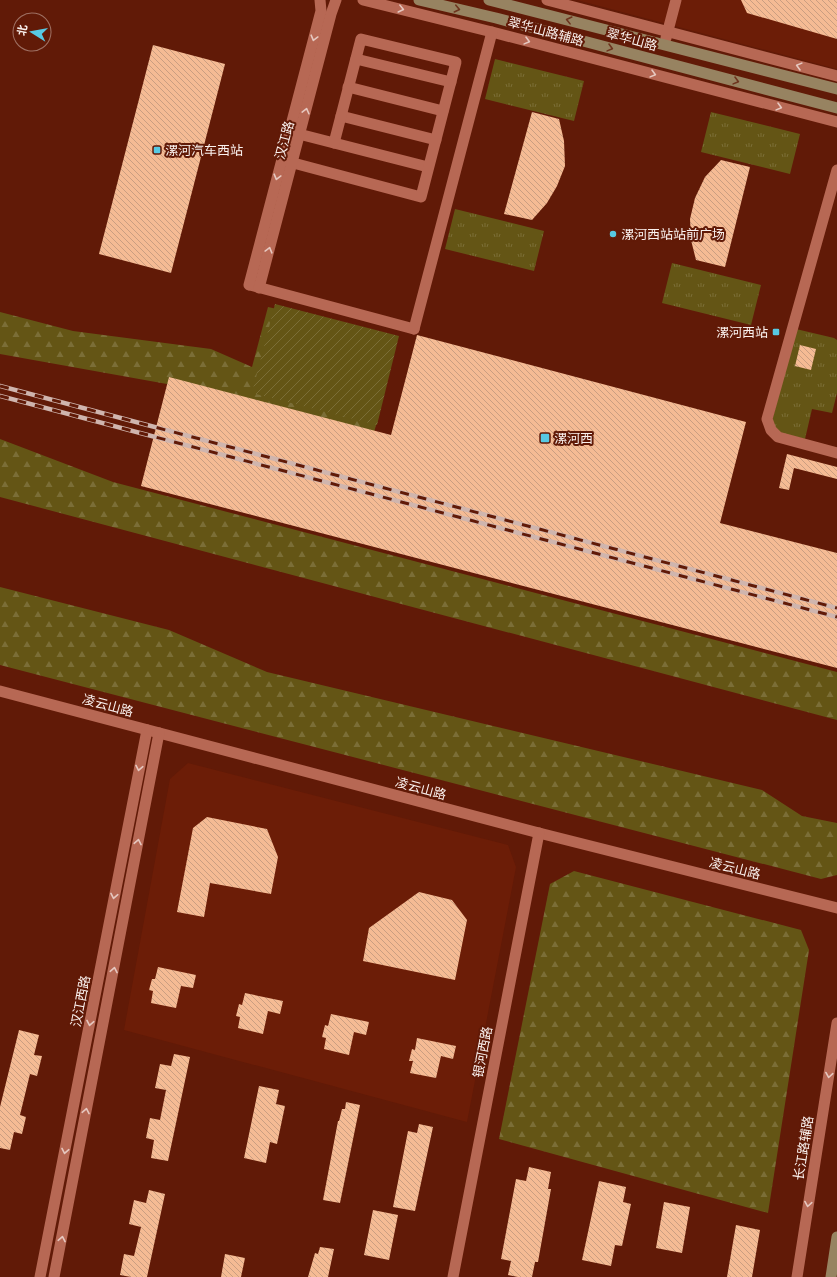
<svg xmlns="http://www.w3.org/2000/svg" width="837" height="1277" viewBox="0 0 837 1277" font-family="'Fira Sans Condensed','Noto Sans SC',sans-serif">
<defs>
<pattern id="grass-tufts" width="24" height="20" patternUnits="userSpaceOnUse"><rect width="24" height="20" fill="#645515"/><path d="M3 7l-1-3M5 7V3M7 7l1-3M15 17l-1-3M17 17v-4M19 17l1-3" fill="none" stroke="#7b6e37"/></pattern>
<pattern id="forest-firs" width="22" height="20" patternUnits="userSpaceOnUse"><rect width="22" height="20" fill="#645515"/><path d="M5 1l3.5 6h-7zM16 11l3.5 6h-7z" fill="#7b6e37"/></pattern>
<pattern id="garden-furrows" width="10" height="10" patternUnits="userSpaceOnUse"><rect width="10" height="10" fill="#645515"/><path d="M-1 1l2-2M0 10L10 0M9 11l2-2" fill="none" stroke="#7b6e37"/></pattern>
<pattern id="building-back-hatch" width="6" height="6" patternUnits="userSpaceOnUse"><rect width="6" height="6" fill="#f5bb94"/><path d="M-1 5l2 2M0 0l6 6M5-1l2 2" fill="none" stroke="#ca9e81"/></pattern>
</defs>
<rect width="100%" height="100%" fill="#611a07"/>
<g fill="#6c1d07">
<polygon points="577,0 837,0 837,69"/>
<polygon points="188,763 508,845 516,867 467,1122 124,1030 170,779"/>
</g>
<g fill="url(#grass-tufts)">
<polygon points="495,59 584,81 574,121 485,99"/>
<polygon points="711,112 800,134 790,174 701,152"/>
<polygon points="455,209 544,231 534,271 445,249"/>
<polygon points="672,263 761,285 751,325 662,303"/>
<polygon points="796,329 834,338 837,340 837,393 832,413 812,409 805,439 781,433 774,429 772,421"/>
</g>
<g fill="url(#forest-firs)">
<polygon points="268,307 330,321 380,411 373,436 217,393 0,354 0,312 73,331 211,349 252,367"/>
<polygon points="0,439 113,482 837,672 837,720 0,497"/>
<polygon points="0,587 169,630 267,672 762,790 802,816 837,823 837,875 821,879 0,665"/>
<polygon points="574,871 801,930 809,950 768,1213 499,1139 550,884"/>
</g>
<polygon fill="url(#garden-furrows)" points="275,304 399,336 377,425 252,393"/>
<g fill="url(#building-back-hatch)">
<polygon points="741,0 837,0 837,39 747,13"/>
<polygon points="153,45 225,64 171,273 99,254"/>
<polygon points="532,112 559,119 564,141 565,166 557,186 547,203 532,220 504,214"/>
<polygon points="721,160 750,167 725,267 696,260 691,240 690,219 695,198 705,177"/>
<polygon points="417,335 746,422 720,523 837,553 837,668 141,486 169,377 391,435"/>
<polygon points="800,345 816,349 811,370 795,366"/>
<polygon points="787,454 837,467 837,479 794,468 789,490 779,488"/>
<polygon points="207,817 267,829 278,857 271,894 210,883 204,917 177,912 193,828"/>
<polygon points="419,892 452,900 467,920 455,980 363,961 369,928"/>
<polygon points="158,967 196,975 193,988 181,986 176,1008 151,1003 153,991 149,990 152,979 155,979"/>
<polygon points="245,993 283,1001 280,1014 268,1011 263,1034 238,1028 240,1017 236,1016 239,1004 242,1005"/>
<polygon points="331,1014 369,1022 366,1035 354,1032 349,1055 324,1049 326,1038 322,1037 325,1025 328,1026"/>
<polygon points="19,1030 39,1035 34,1055 42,1056 37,1076 30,1074 20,1115 26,1117 22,1134 14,1132 10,1150 0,1148 0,1107"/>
<polygon points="417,1038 456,1046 453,1059 441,1056 436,1078 410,1073 413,1061 409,1061 412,1049 415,1050"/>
<polygon points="174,1054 190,1057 168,1161 151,1158 154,1140 146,1138 150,1118 160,1120 166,1090 155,1088 160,1064 171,1066"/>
<polygon points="259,1086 279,1090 276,1104 285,1106 277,1144 270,1142 266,1163 244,1158"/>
<polygon points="346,1102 360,1105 340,1203 323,1200 338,1121 339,1121 342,1109 345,1109"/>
<polygon points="419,1124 433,1127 415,1211 393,1207 408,1131 417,1133"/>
<polygon points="529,1167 551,1172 548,1189 551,1189 538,1262 535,1262 532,1277 518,1277 508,1275 511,1261 501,1259 516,1179 526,1181"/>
<polygon points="599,1181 626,1187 623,1202 631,1204 622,1246 615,1245 611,1266 582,1260"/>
<polygon points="149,1190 165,1194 147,1277 131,1277 120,1275 124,1254 134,1256 141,1227 129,1224 134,1200 146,1203"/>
<polygon points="664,1202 690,1207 682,1253 656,1248"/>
<polygon points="373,1210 398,1215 389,1260 364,1255"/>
<polygon points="736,1225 760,1230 752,1277 727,1277"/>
<polygon points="320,1247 334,1249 328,1277 308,1277 315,1253 318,1254"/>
<polygon points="225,1254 245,1258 241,1277 221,1277"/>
</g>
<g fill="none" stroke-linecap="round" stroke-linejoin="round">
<g stroke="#b76854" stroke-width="11">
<polyline points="363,0 492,32 837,122"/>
<polyline points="547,0 837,76"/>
<polyline points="666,38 676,0"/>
<polyline points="356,59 451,82"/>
<polyline points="348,87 443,111"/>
<polyline points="341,116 436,140"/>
<polyline points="334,143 428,167"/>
<polyline points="282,160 421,197 456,62 361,39 334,143 291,132"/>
<polyline points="837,170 767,419 771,430 778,437 837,453"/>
<polyline points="250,285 414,329"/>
<polyline points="797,1277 837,1023"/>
</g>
<g stroke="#b76854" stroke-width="11">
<polyline points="249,285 321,11 320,0"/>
<polyline points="259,288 331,14 336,0"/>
<polyline points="414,329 492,32"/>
<polyline points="0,691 539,833 837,908"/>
<polyline points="40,1277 147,730"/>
<polyline points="54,1277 159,733"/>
<polyline points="453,1277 539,833"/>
</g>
<g stroke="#978361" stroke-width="11">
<polyline points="419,0 496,18 837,108"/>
<polyline points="489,0 837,89"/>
<polyline points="831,1277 837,1237"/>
</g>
<g stroke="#cfb5ae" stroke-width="4.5">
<g id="rail">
<polyline points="0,386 837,608"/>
<polyline points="0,396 837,617"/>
</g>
</g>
<use href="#rail" stroke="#611a07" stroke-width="3" stroke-dasharray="9" stroke-linecap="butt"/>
</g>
<defs><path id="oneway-chevron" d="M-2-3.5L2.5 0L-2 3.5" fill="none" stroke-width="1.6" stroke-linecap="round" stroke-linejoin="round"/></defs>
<g stroke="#e6c8c0">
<use href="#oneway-chevron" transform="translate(401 9) rotate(14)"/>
<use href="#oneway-chevron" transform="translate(314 38) rotate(105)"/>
<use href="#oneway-chevron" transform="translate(527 41) rotate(15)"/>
<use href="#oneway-chevron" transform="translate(799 66) rotate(-165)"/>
<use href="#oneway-chevron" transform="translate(653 74) rotate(15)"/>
<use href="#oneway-chevron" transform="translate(779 107) rotate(15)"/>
<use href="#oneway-chevron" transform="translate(306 111) rotate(-76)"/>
<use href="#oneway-chevron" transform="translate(277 177) rotate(105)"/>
<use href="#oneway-chevron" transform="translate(269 250) rotate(-75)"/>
<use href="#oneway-chevron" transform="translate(139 768) rotate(101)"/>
<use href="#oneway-chevron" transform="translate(138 842) rotate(-79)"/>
<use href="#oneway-chevron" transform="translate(114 896) rotate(101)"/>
<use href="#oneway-chevron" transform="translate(114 970) rotate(-79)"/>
<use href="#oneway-chevron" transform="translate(90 1023) rotate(101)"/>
<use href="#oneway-chevron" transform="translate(829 1075) rotate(99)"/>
<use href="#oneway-chevron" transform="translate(86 1111) rotate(-79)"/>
<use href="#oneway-chevron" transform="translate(65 1151) rotate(101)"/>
<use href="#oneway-chevron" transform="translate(808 1204) rotate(99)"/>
<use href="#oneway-chevron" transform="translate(62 1239) rotate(-79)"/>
</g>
<g stroke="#6e341e">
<use href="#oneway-chevron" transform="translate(457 9) rotate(13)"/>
<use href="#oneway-chevron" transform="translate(569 20) rotate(-166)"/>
<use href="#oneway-chevron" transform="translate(610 48) rotate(15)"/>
<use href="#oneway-chevron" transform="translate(736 81) rotate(15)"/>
</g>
<g fill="#57c9e3" stroke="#611a07" stroke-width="1.5">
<rect x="153" y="146" width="8" height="8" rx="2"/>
<circle cx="613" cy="234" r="4"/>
<rect x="772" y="328" width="8" height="8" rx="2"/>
<rect x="540" y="433" width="10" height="10" rx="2"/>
</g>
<g text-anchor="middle" stroke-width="4" stroke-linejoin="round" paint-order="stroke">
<g font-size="13" fill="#faf1ee" stroke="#611a07">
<text transform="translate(546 31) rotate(15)" y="5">翠华山路辅路</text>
<text transform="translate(632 39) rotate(15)" y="5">翠华山路</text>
<text transform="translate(284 140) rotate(-75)" y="5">汉江路</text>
<text transform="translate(108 705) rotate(15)" y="5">凌云山路</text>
<text transform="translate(421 788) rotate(15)" y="5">凌云山路</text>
<text transform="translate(735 868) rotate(14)" y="5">凌云山路</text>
<text transform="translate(80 1001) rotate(-79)" y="5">汉江西路</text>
<text transform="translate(482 1052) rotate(-79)" y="5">银河西路</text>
<text transform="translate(803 1148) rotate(-81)" y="5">长江路辅路</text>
</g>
<g font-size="13" fill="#faf1ee" stroke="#611a07" text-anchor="start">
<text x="165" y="155">漯河汽车西站</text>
<text x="621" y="239">漯河西站站前广场</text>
<text x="768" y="337" text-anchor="end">漯河西站</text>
<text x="554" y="443">漯河西</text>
</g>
</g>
<g transform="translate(32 32) rotate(281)"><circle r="19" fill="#611a07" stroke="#9e7063"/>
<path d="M0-3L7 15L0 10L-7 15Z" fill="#57c9e3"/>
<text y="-6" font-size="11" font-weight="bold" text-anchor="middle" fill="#faf1ee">北</text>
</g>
</svg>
